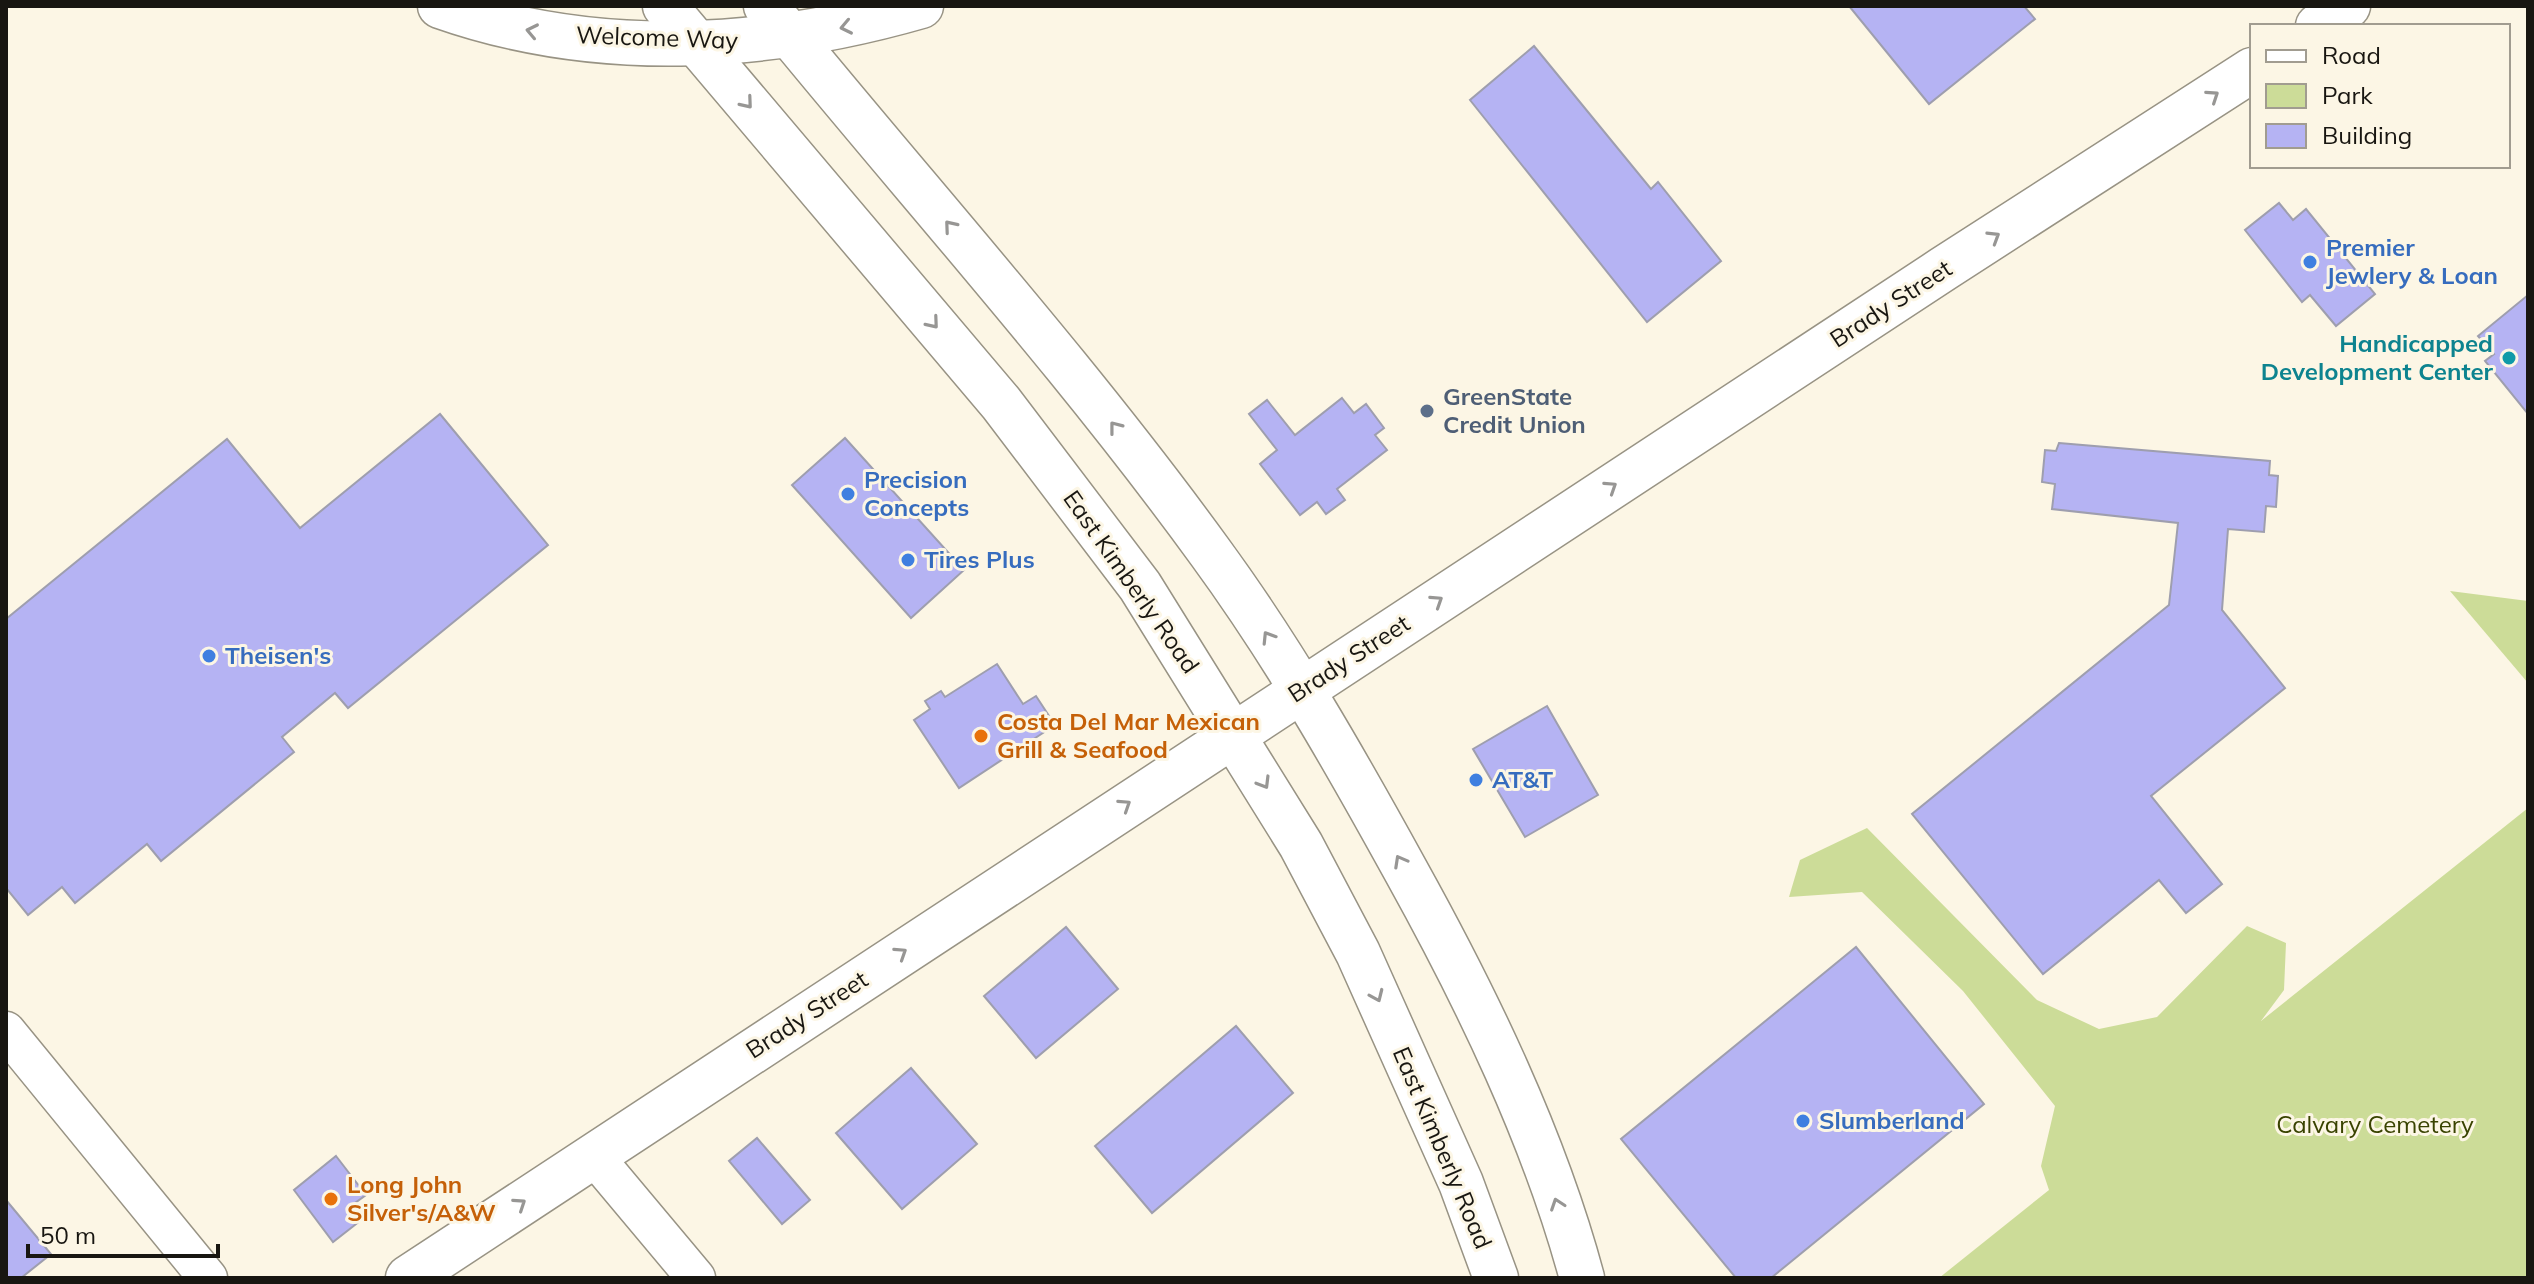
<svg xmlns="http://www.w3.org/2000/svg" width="2534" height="1284" viewBox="0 0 2534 1284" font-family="Mulish,sans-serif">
<rect width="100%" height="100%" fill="#fcf6e5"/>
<g fill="#ccdc98">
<polygon points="2450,591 2528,601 2528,683"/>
<polygon points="2528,808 2528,1278 1939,1278 2049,1190 2041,1166 2055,1106 1963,991 1862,892 1789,897 1800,860 1867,828 2037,1000 2099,1029 2157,1017 2247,926 2286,943 2284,990 2261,1021"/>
</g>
<g fill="#b5b3f3" stroke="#9e9eae" stroke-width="2">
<polygon points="1849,6 2024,6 2035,19 1929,104"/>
<polygon points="1534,46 1651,189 1658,182 1721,261 1647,322 1470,100"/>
<polygon points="2279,203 2293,220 2306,209 2375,294 2336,326 2310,295 2302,302 2245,230"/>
<polygon points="2528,295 2528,414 2485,361 2494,354 2478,336"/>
<polygon points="1342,398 1354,413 1366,404 1384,428 1375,435 1387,450 1337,489 1345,500 1326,514 1317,502 1300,515 1260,464 1277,450 1249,414 1267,400 1295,435"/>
<polygon points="440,414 548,545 348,708 335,693 282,737 294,752 161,861 147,844 75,903 62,887 28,915 6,888 6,619 227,439 300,528"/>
<polygon points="845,438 964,570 911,618 792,485"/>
<polygon points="2059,443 2270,461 2269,475 2278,476 2276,507 2266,506 2264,532 2228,529 2222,610 2285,688 2151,796 2222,884 2186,913 2159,880 2043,974 1912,814 2169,605 2178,523 2052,509 2055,484 2042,482 2045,450 2056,451"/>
<polygon points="997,664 1023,704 1036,696 1055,725 959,788 914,720 930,709 925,701 941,691 945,697"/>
<polygon points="1547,706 1598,795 1525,837 1473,749"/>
<polygon points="1066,927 1118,989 1036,1058 984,996"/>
<polygon points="1856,947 1984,1104 1771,1278 1736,1278 1621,1139"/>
<polygon points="1236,1026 1293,1093 1152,1213 1095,1146"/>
<polygon points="911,1068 977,1144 902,1209 836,1133"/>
<polygon points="757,1138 810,1200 782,1224 729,1161"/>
<polygon points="336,1156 366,1195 355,1203 363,1213 357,1218 360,1221 333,1242 294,1190"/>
<polygon points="6,1200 51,1254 21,1278 6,1278"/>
</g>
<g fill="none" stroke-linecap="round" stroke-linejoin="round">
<g stroke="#989384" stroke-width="41">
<g id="minor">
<polyline points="6,1031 208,1278"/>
<polyline points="593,1155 696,1278"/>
</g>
</g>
<g stroke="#989384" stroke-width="47">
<g id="major">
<polyline points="665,6 1001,403 1140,586 1301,845 1358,953 1461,1183 1496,1278"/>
<path d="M766,6C914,188 1072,362 1210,552C1284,653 1346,762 1406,871C1477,999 1544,1137 1582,1278"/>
</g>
</g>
<g stroke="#989384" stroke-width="47">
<g id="highway">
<path d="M440,6C596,61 765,51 921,6"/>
<polyline points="2318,26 2348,6"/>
<polyline points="408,1278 1943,269 2252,70"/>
</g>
</g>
<use href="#minor" stroke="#fff" stroke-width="38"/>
<use href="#major" stroke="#fff" stroke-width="44"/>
<use href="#highway" stroke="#fff" stroke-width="44"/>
</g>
<defs><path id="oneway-chevron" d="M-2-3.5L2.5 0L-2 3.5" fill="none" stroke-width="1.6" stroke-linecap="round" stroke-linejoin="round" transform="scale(2)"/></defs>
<g stroke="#979694">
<use href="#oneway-chevron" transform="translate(846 27) rotate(168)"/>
<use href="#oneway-chevron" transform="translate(532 31) rotate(-168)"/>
<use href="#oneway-chevron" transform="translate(2213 96) rotate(-34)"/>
<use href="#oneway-chevron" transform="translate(747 103) rotate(50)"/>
<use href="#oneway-chevron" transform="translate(950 226) rotate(-130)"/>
<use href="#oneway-chevron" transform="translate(1994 237) rotate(-32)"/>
<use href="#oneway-chevron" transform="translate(933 323) rotate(50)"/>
<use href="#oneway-chevron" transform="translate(1115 427) rotate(-128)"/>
<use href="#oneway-chevron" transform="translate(1611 487) rotate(-33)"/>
<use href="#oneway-chevron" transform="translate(1437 601) rotate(-33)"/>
<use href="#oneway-chevron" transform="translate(1268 637) rotate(-122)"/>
<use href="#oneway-chevron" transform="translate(1264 783) rotate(59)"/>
<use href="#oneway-chevron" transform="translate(1125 805) rotate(-33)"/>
<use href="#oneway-chevron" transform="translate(1400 861) rotate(-119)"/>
<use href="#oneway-chevron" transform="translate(901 953) rotate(-33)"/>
<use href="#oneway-chevron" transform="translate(1377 996) rotate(66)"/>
<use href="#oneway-chevron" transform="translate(520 1204) rotate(-34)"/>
<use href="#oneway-chevron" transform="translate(1557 1204) rotate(-109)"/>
</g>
<g fill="#3f7fe0" stroke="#fcf6e5" stroke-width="3">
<circle cx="2310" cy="262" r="8"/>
<circle cx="848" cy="494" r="8"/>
<circle cx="908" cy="560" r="8"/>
<circle cx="209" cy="656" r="8"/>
<circle cx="1476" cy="780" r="8"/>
<circle cx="1803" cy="1121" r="8"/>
</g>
<circle fill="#0f9aa8" stroke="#fcf6e5" stroke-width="3" cx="2509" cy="358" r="8"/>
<circle fill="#5c6f8a" stroke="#fcf6e5" stroke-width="3" cx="1427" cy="411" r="8"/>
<g fill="#e8710a" stroke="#fcf6e5" stroke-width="3">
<circle cx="981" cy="736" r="8"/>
<circle cx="331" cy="1199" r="8"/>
</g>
<g text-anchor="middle" stroke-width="6" stroke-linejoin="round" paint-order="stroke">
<g font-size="24" fill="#181611" stroke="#fcf6e5">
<text transform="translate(657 38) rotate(2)" y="8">Welcome Way</text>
<text transform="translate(1891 304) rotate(-33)" y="8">Brady Street</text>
<text transform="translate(1131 582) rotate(55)" y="8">East Kimberly Road</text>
<text transform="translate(1349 659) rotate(-33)" y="8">Brady Street</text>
<text transform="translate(807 1015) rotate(-33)" y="8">Brady Street</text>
<text transform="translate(1442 1148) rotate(67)" y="8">East Kimberly Road</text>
</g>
<g font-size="24" font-weight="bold" fill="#366cbe" stroke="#fcf6e5" text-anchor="start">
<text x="2326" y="256">Premier<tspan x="2326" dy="28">Jewlery &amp; Loan</tspan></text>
<text x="864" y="488">Precision<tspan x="864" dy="28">Concepts</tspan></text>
<text x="924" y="568">Tires Plus</text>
<text x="225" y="664">Theisen's</text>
<text x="1492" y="788">AT&amp;T</text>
<text x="1819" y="1129">Slumberland</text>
</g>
<g font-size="24" font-weight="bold" fill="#0d838f" stroke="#fcf6e5" text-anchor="end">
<text x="2493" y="352">Handicapped<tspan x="2493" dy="28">Development Center</tspan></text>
</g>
<g font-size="24" font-weight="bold" fill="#4e5e75" stroke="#fcf6e5" text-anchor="start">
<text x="1443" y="405">GreenState<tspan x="1443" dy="28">Credit Union</tspan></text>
</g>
<g font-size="24" font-weight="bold" fill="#c56008" stroke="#fcf6e5" text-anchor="start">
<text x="997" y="730">Costa Del Mar Mexican<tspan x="997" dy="28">Grill &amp; Seafood</tspan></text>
<text x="347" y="1193">Long John<tspan x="347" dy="28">Silver's/A&amp;W</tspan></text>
</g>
<g font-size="24" fill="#394300" stroke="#fcf6e5">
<text x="2375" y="1133">Calvary Cemetery</text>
</g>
</g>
<rect width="2534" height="1284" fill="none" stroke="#181611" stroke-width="16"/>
<rect x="2250" y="24" width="260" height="144" fill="#fcf6e5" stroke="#a19c90" stroke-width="2"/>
<rect x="2266" y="50" width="40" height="12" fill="#ffffff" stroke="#a19c90" stroke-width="2"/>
<text x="2322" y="64" font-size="24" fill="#181611">Road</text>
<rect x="2266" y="84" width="40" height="24" fill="#ccdc98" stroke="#a19c90" stroke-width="2"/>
<text x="2322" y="104" font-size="24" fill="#181611">Park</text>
<rect x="2266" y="124" width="40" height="24" fill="#b5b3f3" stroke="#a19c90" stroke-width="2"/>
<text x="2322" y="144" font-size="24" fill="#181611">Building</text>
<path d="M28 1244v12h190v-12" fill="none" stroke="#181611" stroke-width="4"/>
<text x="40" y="1244" font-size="24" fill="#181611" stroke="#fcf6e5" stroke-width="6" paint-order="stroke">50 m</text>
</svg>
